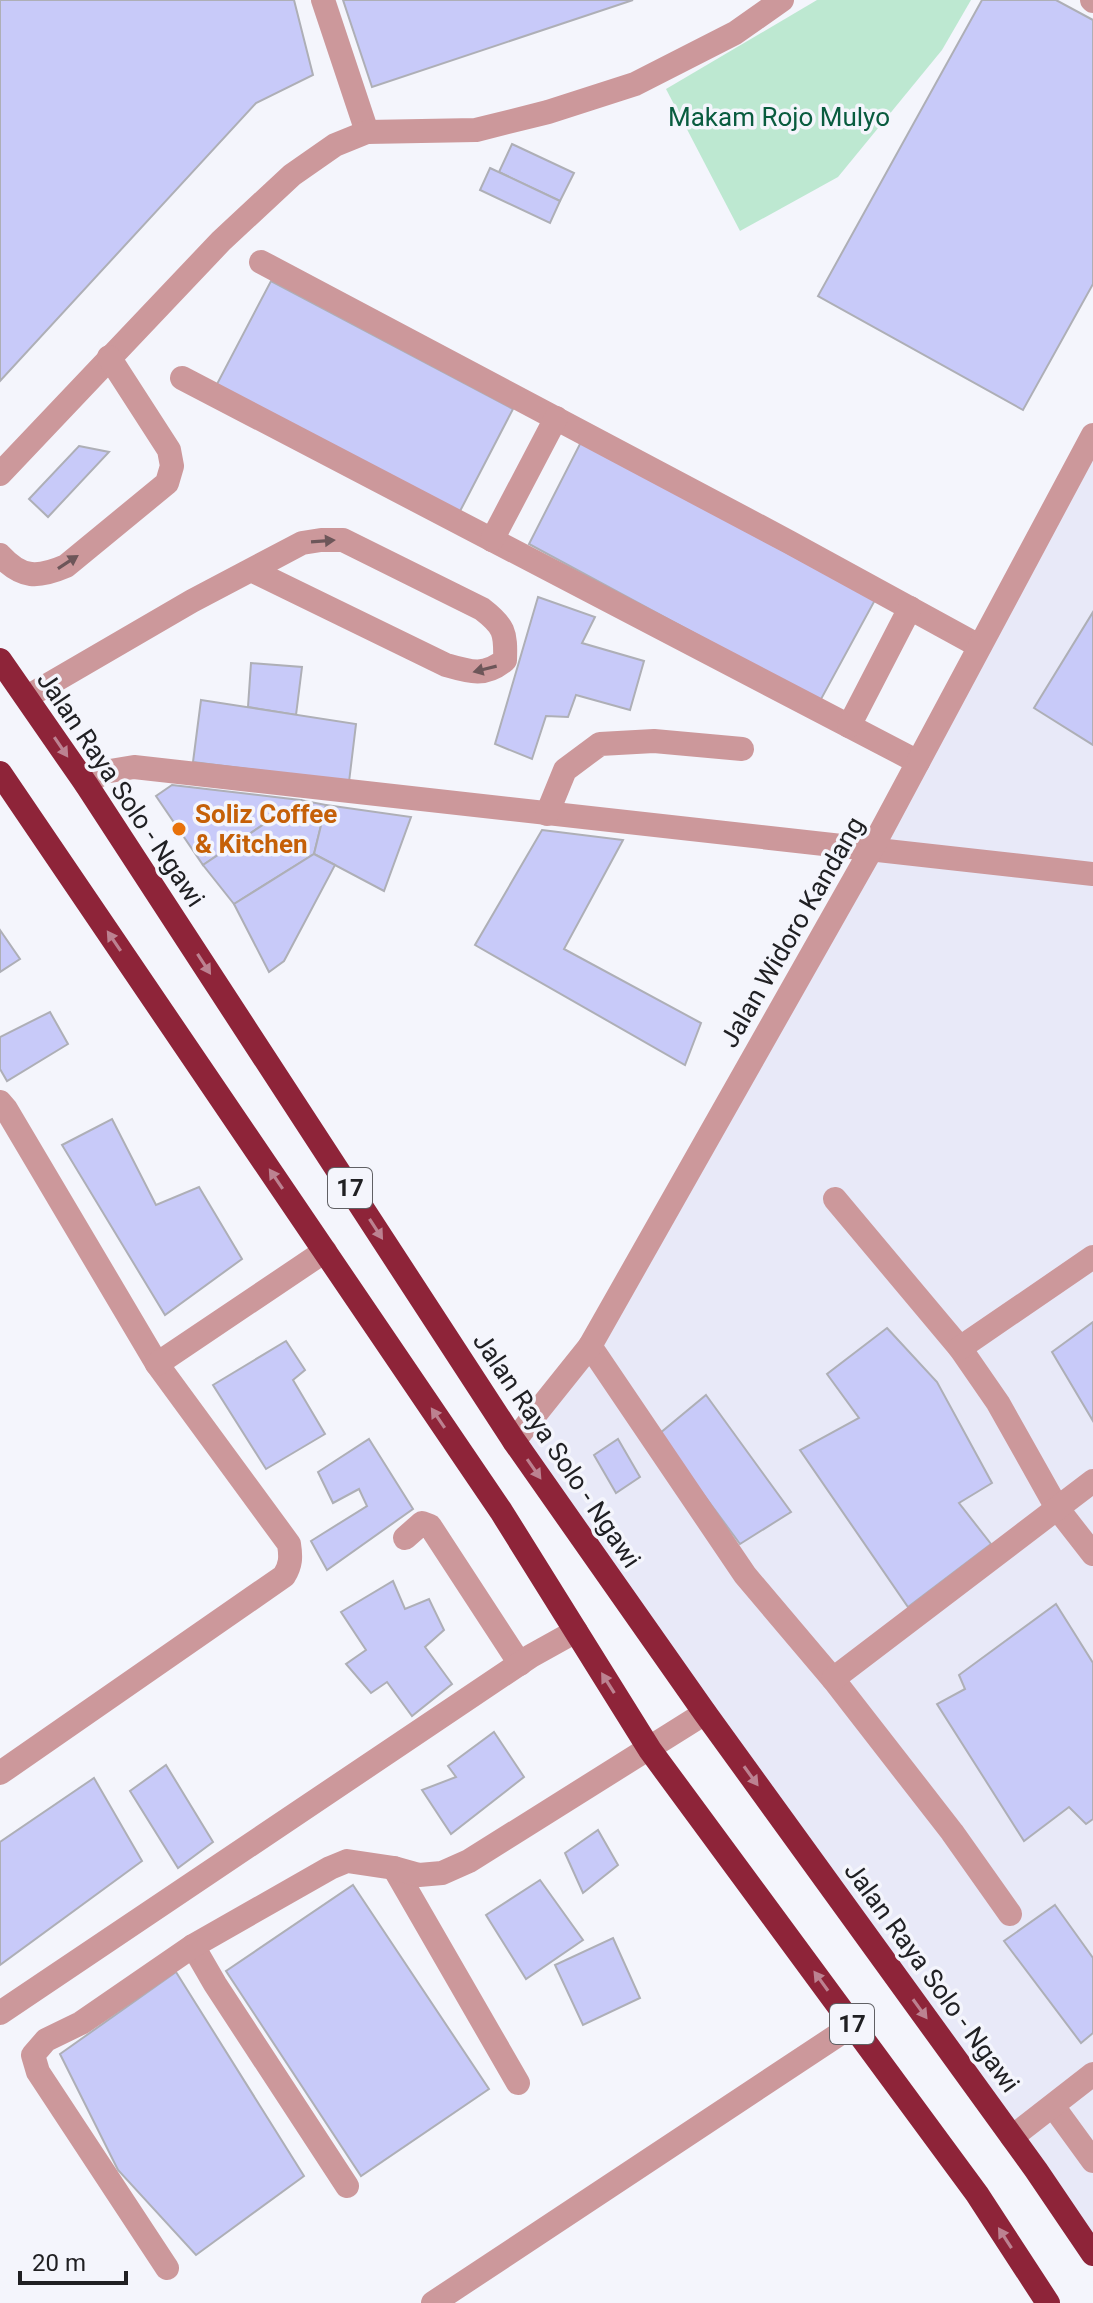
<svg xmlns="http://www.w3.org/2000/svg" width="1093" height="2303" viewBox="0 0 1093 2303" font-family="Roboto,sans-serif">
<rect width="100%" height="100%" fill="#f4f5fc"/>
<polygon fill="#e8e9f8" points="1093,437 1093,2244 518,1452"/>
<polygon fill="#bde8d1" points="817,0 971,0 942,50 838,177 740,231 666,89"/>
<g fill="#c8caf9" stroke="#aeafb6" stroke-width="2">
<polygon points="0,0 294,0 313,75 256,103 0,381"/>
<polygon points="343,0 633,0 372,87"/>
<polygon points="982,0 1056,0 1093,20 1093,284 1023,410 818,296"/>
<polygon points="512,144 574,173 560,201 499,172"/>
<polygon points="490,168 560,201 550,223 480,190"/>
<polygon points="271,281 513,409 458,515 216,386"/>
<polygon points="581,442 875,600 820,701 529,544"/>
<polygon points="79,446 109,452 48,517 29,499"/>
<polygon points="538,597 595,617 582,643 644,661 630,710 576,695 568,717 546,716 532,759 495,744"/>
<polygon points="1093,612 1093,745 1034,708"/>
<polygon points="251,663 302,667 296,715 248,707"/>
<polygon points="201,700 356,724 349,782 193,762"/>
<polygon points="172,785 300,800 203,865 156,796"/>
<polygon points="300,800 326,805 314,854 234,904 203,865"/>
<polygon points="326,805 411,817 384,891 314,854"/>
<polygon points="542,830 623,840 564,949 701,1023 685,1065 475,945"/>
<polygon points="314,854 335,865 284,961 269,972 234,904"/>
<polygon points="0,930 20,959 0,972"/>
<polygon points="50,1012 68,1044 7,1081 0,1069 0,1037"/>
<polygon points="112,1119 156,1205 199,1187 242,1259 165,1315 62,1145"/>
<polygon points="1093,1322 1093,1421 1052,1352"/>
<polygon points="887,1328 937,1382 992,1483 959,1503 991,1544 908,1607 800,1450 859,1418 827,1374"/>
<polygon points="286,1341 305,1370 293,1380 325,1434 266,1469 213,1385"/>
<polygon points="706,1395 791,1512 740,1544 659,1434"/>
<polygon points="369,1439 413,1509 327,1570 311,1541 367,1506 359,1489 333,1503 318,1472"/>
<polygon points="618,1439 640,1477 616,1493 594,1455"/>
<polygon points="393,1581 405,1609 429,1599 444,1630 425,1647 452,1684 412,1716 387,1682 371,1693 346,1664 366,1650 341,1612"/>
<polygon points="1056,1604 1093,1663 1093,1819 1086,1824 1069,1807 1024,1841 937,1704 965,1689 959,1675"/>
<polygon points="494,1732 524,1777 451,1834 422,1790 456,1777 448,1766"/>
<polygon points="166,1765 213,1842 178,1868 130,1791"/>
<polygon points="94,1778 142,1861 0,1965 0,1842"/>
<polygon points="598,1830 618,1865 583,1893 565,1853"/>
<polygon points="540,1880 583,1940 526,1979 486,1915"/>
<polygon points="353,1885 489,2089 361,2176 226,1971"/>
<polygon points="1055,1905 1093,1958 1093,2033 1081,2043 1004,1941"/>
<polygon points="613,1938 640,1998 583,2025 555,1965"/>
<polygon points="176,1972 304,2176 196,2255 118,2170 60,2054"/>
</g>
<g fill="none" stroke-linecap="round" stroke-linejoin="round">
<g stroke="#cc989b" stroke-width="24">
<polyline points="323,0 367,132"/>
<polyline points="1092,0 1093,1"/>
<polyline points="261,262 789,542 979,646"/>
<polyline points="182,378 918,762"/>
<polyline points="0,474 221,241 292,175 335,145 367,132 476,130 548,112 635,84 735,33 782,0"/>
<polyline points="492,540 556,418"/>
<path d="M0,555C22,579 38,578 66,566L167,483L172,466L169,450L109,357"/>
<path d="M27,697L192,601L302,543L321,540H343L482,609C504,626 506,632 505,660C485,677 470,672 446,665L251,570"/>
<polyline points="849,726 910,608"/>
<polyline points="86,784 104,772 134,767 1093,874"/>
<polyline points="547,814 565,770 600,744 654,741 742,749"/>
<path d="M0,1102L6,1109L157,1364L289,1544C291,1557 291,1565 284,1576L0,1773"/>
<polyline points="835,1199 960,1348 998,1403 1057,1508 1093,1554"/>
<polyline points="590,1346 745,1575 833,1679 952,1832 1010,1914"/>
<polyline points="960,1348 1093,1257"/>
<polyline points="157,1364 325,1251"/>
<polyline points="514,1441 590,1346 871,850 1093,435"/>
<polyline points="405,1538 422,1523 430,1526 520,1664"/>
<polyline points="833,1679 1093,1481"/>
<polyline points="394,1868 518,2083"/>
<polyline points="193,1946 215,1984 347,2186"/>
<polyline points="0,2013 531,1656 576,1631"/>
<polyline points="1053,2106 1093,2161"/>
<polyline points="1012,2137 1093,2074"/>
<polyline points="167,2268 38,2072 33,2055 46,2040 81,2023 193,1946 330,1868 347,1861 394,1868 419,1875 442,1873 469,1861 705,1713"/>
<polyline points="433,2303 853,2025"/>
</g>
<g stroke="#8e2439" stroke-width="24">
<polyline points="0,660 86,784 514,1441 705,1713 1036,2170 1093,2254"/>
<polyline points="0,773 501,1511 650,1750 977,2194 1048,2303"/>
</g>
</g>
<defs><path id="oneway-solid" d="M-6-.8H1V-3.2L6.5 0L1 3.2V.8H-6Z" transform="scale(2)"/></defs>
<g fill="#6d5659">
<use href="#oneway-solid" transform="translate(323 541) rotate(-4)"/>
<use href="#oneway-solid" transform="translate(68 562) rotate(-33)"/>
<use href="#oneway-solid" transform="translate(485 669) rotate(166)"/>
</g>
<g fill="#bc8291">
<use href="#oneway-solid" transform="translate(61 747) rotate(56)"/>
<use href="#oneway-solid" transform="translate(114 941) rotate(-124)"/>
<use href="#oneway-solid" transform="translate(204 964) rotate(57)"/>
<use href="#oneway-solid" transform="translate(276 1179) rotate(-124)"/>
<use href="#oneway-solid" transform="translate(376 1229) rotate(57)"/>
<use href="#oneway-solid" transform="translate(438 1418) rotate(-124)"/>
<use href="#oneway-solid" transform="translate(534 1469) rotate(55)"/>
<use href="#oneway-solid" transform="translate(608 1683) rotate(-122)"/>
<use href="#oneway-solid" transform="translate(751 1776) rotate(54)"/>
<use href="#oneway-solid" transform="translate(821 1981) rotate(-126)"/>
<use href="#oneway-solid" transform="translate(920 2009) rotate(54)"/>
<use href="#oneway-solid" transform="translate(1005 2238) rotate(-123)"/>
</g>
<circle fill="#e8710a" stroke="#f4f5fc" stroke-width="3" cx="179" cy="829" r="8"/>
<g text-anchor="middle" stroke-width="7" stroke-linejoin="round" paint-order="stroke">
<g fill="#f4f5fc" stroke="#606064" stroke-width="2">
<rect x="328" y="1168" width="44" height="40" rx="6"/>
<rect x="830" y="2004" width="44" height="40" rx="6"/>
</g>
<g font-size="24" font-weight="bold" fill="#202023">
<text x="350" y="1196">17</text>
<text x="852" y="2032">17</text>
</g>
<g font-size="26" fill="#095c3f" stroke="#f4f5fc">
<text x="779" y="126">Makam Rojo Mulyo</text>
</g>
<g font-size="26" fill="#202023" stroke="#f4f5fc">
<text transform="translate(121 789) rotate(56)" y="9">Jalan Raya Solo - Ngawi</text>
<text transform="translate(792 932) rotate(-60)" y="9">Jalan Widoro Kandang</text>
<text transform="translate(557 1450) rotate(56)" y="9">Jalan Raya Solo - Ngawi</text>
<text transform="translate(932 1977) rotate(54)" y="9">Jalan Raya Solo - Ngawi</text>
</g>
<g font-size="26" font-weight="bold" fill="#c56008" stroke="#f4f5fc" text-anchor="start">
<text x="195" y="823">Soliz Coffee<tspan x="195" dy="30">&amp; Kitchen</tspan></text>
</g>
</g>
<path d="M20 2271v12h106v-12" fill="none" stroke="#202023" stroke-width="4"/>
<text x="32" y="2271" font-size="24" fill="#202023" stroke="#f4f5fc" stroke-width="6" paint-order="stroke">20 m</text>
</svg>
